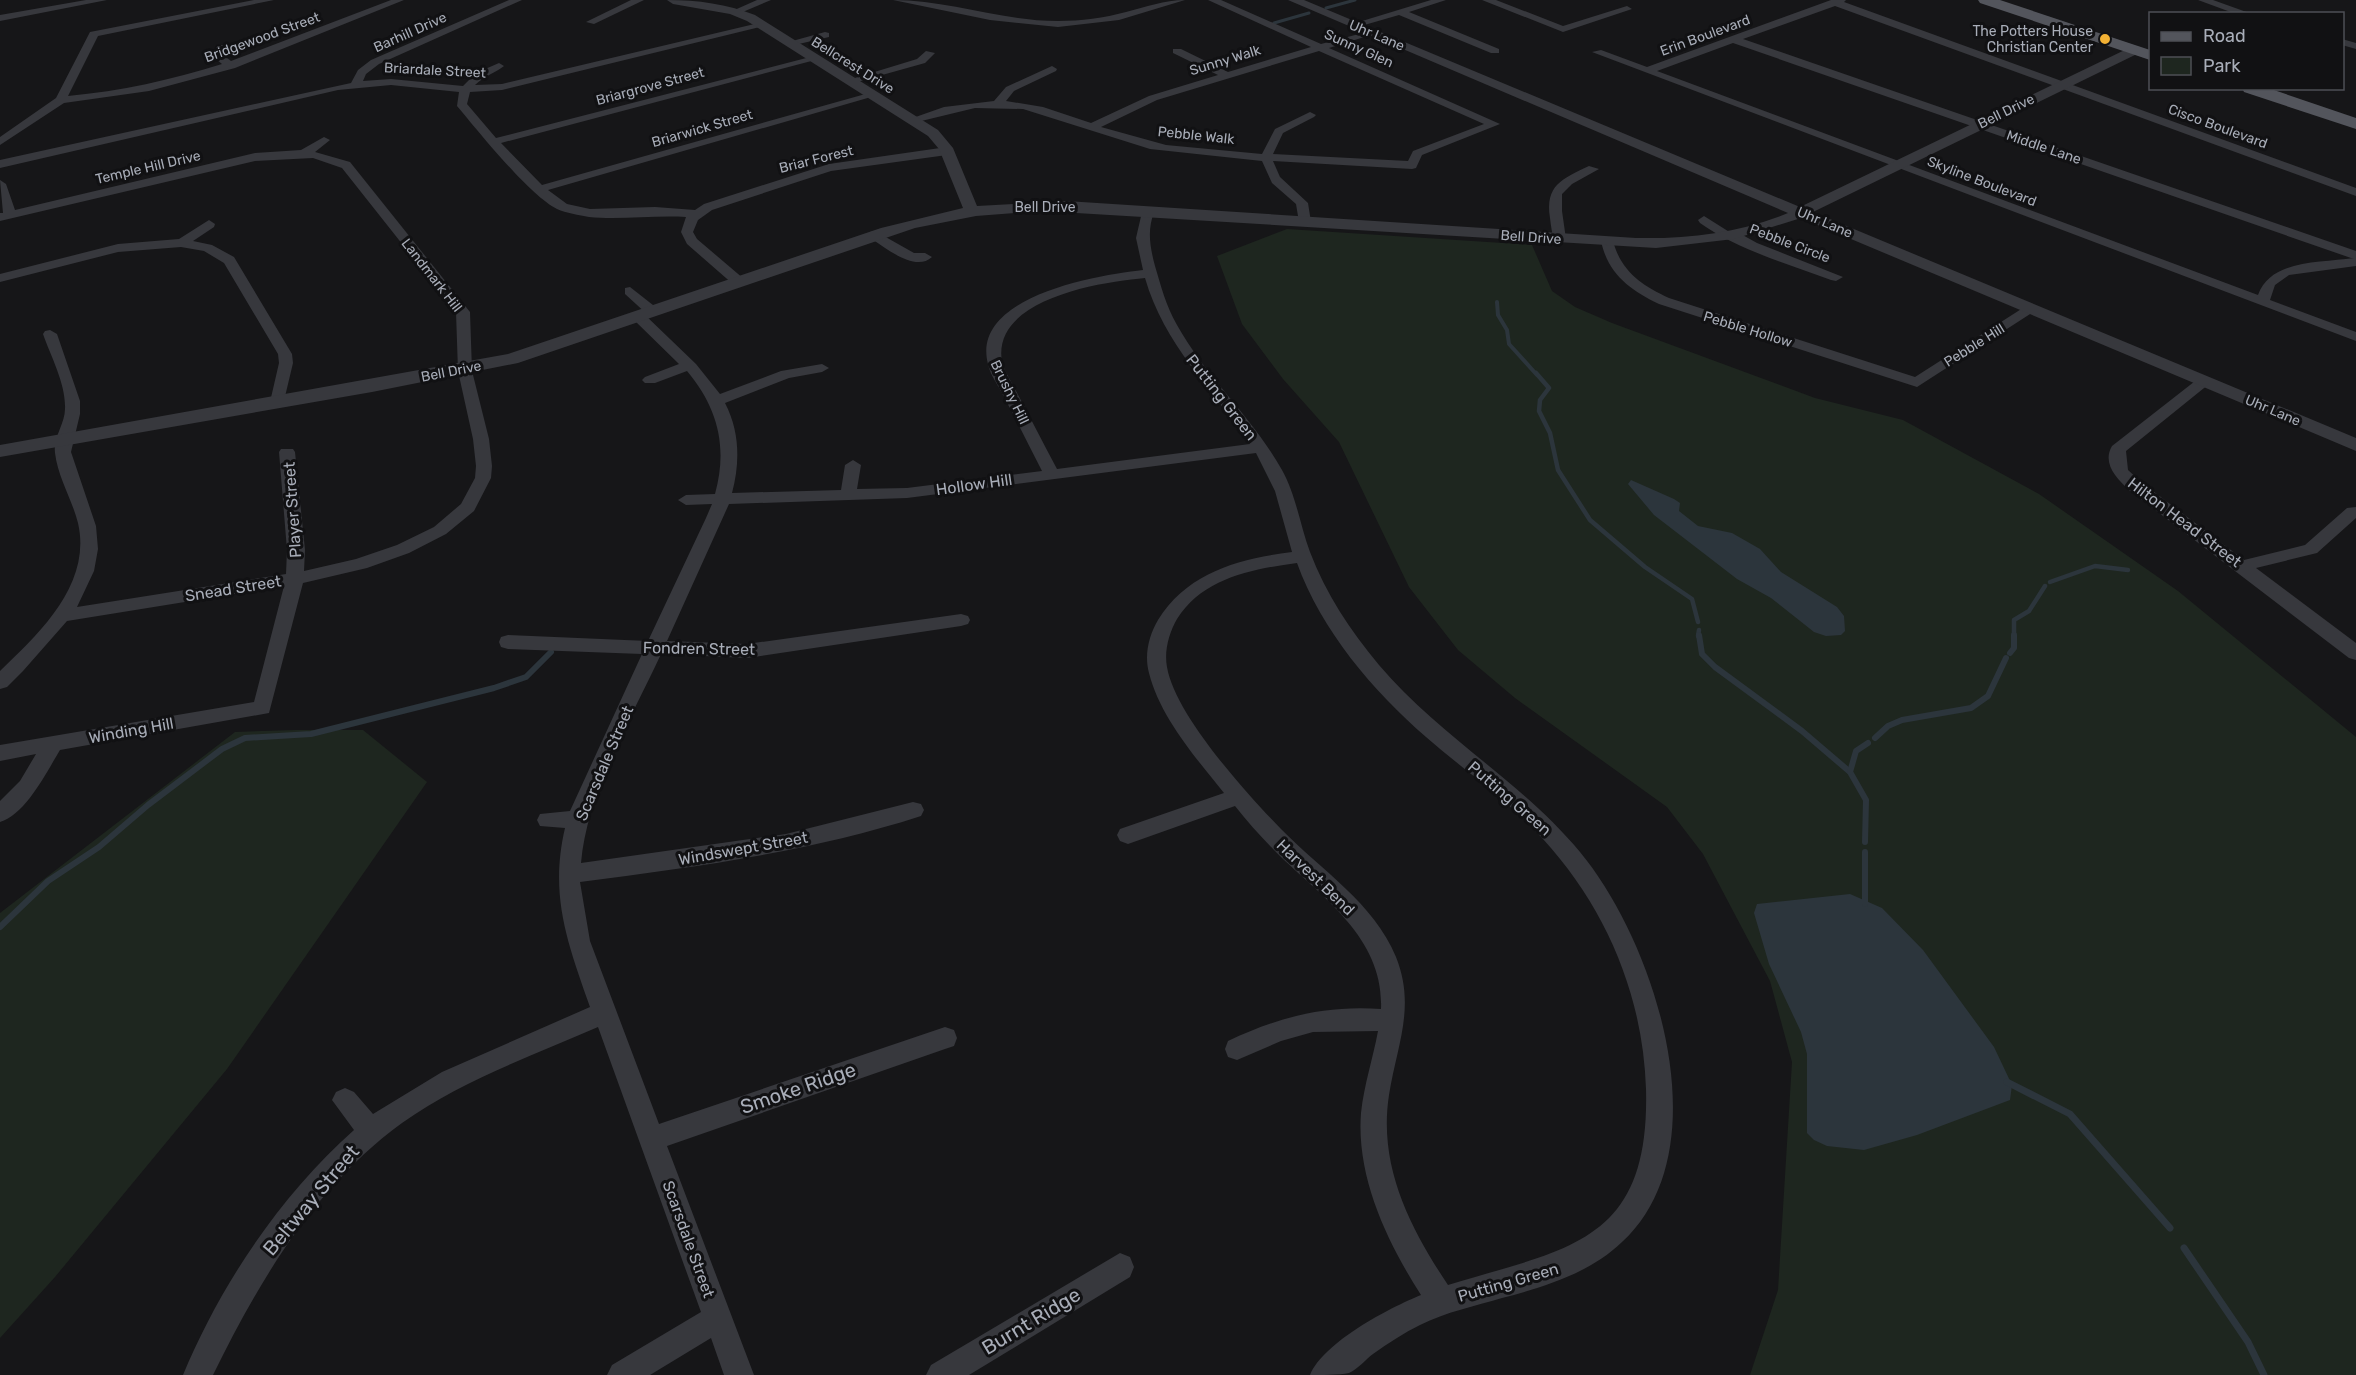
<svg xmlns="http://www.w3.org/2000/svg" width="2356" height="1375" viewBox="0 0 2356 1375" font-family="Rubik,sans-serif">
<rect width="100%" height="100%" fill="#161618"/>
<g fill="#1e261f">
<polygon points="1287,229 1532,245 1552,291 1575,307 1612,323 1815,398 1903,420 2039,494 2178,591 2356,737 2356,1375 1750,1375 1778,1290 1792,1062 1770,981 1703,854 1667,807 1515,698 1458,650 1409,587 1339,442 1283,379 1242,324 1217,256"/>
<polygon points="295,730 363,730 427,782 227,1069 55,1277 0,1338 0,913 235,732"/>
</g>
<g fill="#2c353c">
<polygon points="1631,480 1674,499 1680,503 1679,511 1698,526 1732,533 1760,549 1781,572 1837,607 1844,616 1845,631 1841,635 1826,636 1814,632 1771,598 1737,579 1654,515 1628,484"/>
<polygon points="1850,894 1882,908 1923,950 1994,1047 2012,1085 2010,1100 1917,1135 1864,1150 1827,1146 1814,1140 1807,1133 1807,1054 1801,1032 1769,964 1754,913 1757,904"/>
</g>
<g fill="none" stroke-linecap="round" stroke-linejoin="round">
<g stroke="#2c353c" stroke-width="3">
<polyline points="1326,8 1355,0"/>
<polyline points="1274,23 1309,13"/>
</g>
<polyline stroke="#2c353c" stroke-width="4" points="1497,302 1498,315 1507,330 1509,344 1537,375"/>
<g stroke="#2c353c" stroke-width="4.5">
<polyline points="1536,373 1549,388 1540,400 1539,411 1550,433 1558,470 1590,520 1645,567 1692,599 1698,622"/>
<polyline points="2050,582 2095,566 2128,570"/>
<polyline points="1698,636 1699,630"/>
<polyline points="2014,636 2014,620 2029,611 2045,586"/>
</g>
<g stroke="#2c353c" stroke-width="6">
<polyline points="1699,635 1702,654 1715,667 1802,731 1850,772 1866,800 1865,842"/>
<polyline points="2010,653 2014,648 2014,635"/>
<polyline points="1875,738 1888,726 1902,720 1971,708 1988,696 2006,658"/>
<polyline points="1850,772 1856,751 1868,743"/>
<polyline points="1865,852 1865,904"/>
<polyline points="0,927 48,881 99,847 148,805 222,749 245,738 311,734 494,688 526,677 551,652"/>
</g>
<g stroke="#2c353c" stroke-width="7">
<polyline points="2007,1082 2070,1114 2170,1228"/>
<polyline points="2184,1248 2248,1342 2264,1375"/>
</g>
<g fill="#37383d" fill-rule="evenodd">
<polygon points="86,0 107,0 0,21 0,15"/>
<path d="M254,0H274L98,36L68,96C121,91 171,80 222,64L212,56L217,45H225L223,55L231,61L391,0H404L235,68L149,91L64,103L0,145V137L56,98L90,32Z"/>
<path d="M509,0H522L379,64L366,74L363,81L391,79L463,86L476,73L499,63L504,66C495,73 484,76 475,85L502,84L763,22L768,25L502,90L470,92L467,104L496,138L814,56L819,59L501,143L542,185L869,93L878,95L548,190L567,204L590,209L655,207L695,210L704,204L829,164L947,147L953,151L947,155L831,171L712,210L698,220L693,232L697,239L744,279L746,282L739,286L734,285L687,244L681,232L686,217C655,215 620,220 589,217C579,215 566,213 557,209C529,195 479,132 457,106L459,92L391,85L338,90L0,168V160L351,83L358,70L371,60Z"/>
<polygon points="631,0 644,0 594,24 586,22"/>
<polygon points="757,0 771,0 738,14 730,12"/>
<path d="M893,0C949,0 1002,21 1058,21C1081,21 1104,18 1126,12C1146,7 1164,0 1185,0L1119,20L1058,27L990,20Z"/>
<path d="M1208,0H1221L1321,44L1374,30V34L1329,48L1500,124L1422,155L1416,168L1412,169L1273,161L1280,177L1308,203L1311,222L1305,226L1299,222L1296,204L1272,183L1262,161L1150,149L1023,109L975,108L913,123L907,120L944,107L994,101L1006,87L1052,66L1057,69L1056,71L1014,91L1006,101L1043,107L1091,123L1149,96L1218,75L1173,53V49H1181L1228,72L1311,47ZM1319,51L1484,124L1413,151L1408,161L1273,154L1283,133L1314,117L1316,115L1310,112L1275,129L1262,154L1166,145L1101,127L1157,100Z"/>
<polygon points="1431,0 1446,0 1409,12 1499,49 1499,53 1491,53 1399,15 1354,28 1349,25"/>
<polygon points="1482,0 1496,0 1563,26 1627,6 1632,9 1563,32"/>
<path d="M1831,0H1846L1844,2L2356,188V196L1835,6L1743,39L2356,251V266L2289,275L2275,285L2270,300L2356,332V341L1592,52L1601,50L1647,67ZM1733,43L2351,258H2354C2320,263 2271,259 2258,295L1657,71Z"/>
<polygon points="2198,0 2213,0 2252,14 2236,14"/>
<polygon points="825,32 829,33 829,37 790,46 785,43"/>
<polygon points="2342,39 2356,43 2356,49 2342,45"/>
<polygon points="926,51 935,53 925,63 850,84 845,81 917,59"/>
<path d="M324,137L330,140L315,152L350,162L470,312L472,371L489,439L492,466L491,478L474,511L446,534L409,553L367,568L303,583L269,713L60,750C46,773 26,814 0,822V801L20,781L36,754L0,761V745L254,702L284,586L67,621L23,671L7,687L0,689V671C40,633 92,584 78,523C72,499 58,478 55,453C53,437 65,424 65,409C66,384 51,357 43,334L45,331L50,330L57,334L80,401V414L71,452L96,526L98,549L94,571L77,607L286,574L287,550L279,452L281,449H293L295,452L305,550L304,571L356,559L397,545L434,527L461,504L475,478L476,466L473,439L458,371L456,312L342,168L313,158L255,161L0,221V213H3L0,180L6,184L15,210L255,153L301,150Z"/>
<path d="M1589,166L1599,169L1572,184L1562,194V211L1566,239L1565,242H1555C1552,235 1551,226 1550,218C1545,185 1562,179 1589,166Z"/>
<path d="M1148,208L1154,212C1147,231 1150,247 1155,266C1161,286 1166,306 1177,325C1206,377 1253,418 1282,470C1296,495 1300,525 1310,552C1326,594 1350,630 1379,665C1439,736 1521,781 1580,852C1655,942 1723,1149 1622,1242C1590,1273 1544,1287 1502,1298C1475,1306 1446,1312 1420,1325C1404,1333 1388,1343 1373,1354C1366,1359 1358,1369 1349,1373C1339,1375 1321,1375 1310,1375C1324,1342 1389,1308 1421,1295C1387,1242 1356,1177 1361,1113C1364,1085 1373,1058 1378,1031L1313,1032L1281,1041L1237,1060L1228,1057L1225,1049L1228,1041C1279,1017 1325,1005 1381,1009C1384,940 1326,900 1281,857C1265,841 1249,824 1235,806L1128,844L1120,841L1117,835L1120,829L1224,793C1196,758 1160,717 1149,673C1144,655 1149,635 1158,620C1188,572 1239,559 1292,552L1275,491L1256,453L907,498L729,504L667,641L747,644L961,614L968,616L970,620L968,624L961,626L747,658L661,654C631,719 587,793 581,863L786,834L913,802L921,804L924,810L921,816C810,852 695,867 580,882L590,941L659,1124L945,1027L954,1030L957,1038L954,1046L945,1049L667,1146L754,1375H724L711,1338L650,1375H607L612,1365L701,1312L598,1027C532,1056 461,1081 402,1123C316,1185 259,1281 213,1375H183C221,1284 280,1196 354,1130L332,1100L336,1092L345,1088L354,1092L373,1114L442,1072L590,1007C568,944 549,896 565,828L540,826L537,820L540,814L570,811L642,654L508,649L501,647L499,642L501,637L508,635L648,641L706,518L712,504L686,505L678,500L686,495L715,494C728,447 718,408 687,371L655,383H645L642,380L645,377L679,364L634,320V314H644L696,364L720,394L781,371L822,364L829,368L822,372L789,378L725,403C740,432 740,463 732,493L841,490L845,465L853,460L861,465L857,489L907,488L1042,471C1029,446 1017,421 1004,397C999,386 990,375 988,364C970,296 1098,275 1143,270L1136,238L1142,212ZM1145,278C1164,344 1211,388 1250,444L1057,469C1043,443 1030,417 1016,391C1012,382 1004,371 1002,362C991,299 1100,282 1145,278ZM1297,563C1321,630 1373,691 1426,737C1465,771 1508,800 1543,839C1606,908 1643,995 1646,1089C1650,1243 1569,1248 1448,1285C1410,1228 1378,1166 1389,1095C1397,1045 1416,1007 1396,957C1374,903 1321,870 1281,829C1247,794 1175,715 1167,667C1164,651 1169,633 1177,619C1203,578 1252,569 1297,563Z"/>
<path d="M1704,216L1731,233H1739L1757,243L1843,277L1836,281L1831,280C1786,263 1738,250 1700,223L1698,220Z"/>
<polygon points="209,220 215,224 214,227 193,241 212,245 234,257 292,354 293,363 283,405 278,407 270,402 279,363 278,354 224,263 204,251 181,247 118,252 0,282 0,274 118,244 179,239"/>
<path d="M875,231L914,253H925L932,257C915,273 885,247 870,238V232Z"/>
<path d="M1607,237L1613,241C1621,271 1641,285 1669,298L1915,377L2026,306L2031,305L2038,309L1917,387L1659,304C1630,290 1608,274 1601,241Z"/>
<polygon points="630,287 658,309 658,315 648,315 625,294 625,288"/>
<path d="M2204,376L2212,381L2209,384L2126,451L2128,470L2141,482L2244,560L2305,545L2347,508L2356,507V518L2317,553L2256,568L2356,643V660L2349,658L2129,490C2116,478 2102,463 2112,446L2199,378Z"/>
<polygon points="1120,1253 1130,1257 1134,1267 1130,1277 969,1375 926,1375 931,1365"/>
</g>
<path fill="#37383d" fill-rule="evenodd" d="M667,0C698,0 727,4 755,15L938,130L953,148L977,206L1066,201L1636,238C1688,239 1740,233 1788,213L1288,0H1304L1800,207L2131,47H2139V53L1813,212L2356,438V451L1801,218L1734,239L1656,248L1043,211L976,216L915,228L518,363L372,392L0,457V445L508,354L881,228L963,208L939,149L928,136L747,21L730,14L673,4Z"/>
<g fill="#53555c" fill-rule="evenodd">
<polygon points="1978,0 2000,0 2150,50 2150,60 1980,3"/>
<polygon points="2242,88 2268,88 2356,118 2356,129 2244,92"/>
</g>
</g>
<circle fill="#f2b134" stroke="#111113" stroke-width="2" cx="2105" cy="39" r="6"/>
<g text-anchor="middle" stroke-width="6" stroke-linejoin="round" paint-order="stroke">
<g font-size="14" fill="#a8adb8" stroke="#111113" text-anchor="end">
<text x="2093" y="36">The Potters House<tspan x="2093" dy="16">Christian Center</tspan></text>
</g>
<g font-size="14" fill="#a8adb8" stroke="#111113">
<text transform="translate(410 32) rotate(-24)" y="5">Barhill Drive</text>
<text transform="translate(1377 35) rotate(23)" y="5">Uhr Lane</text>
<text transform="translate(1705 35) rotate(-20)" y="5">Erin Boulevard</text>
<text transform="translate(262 37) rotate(-20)" y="5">Bridgewood Street</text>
<text transform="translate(1359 48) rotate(24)" y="5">Sunny Glen</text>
<text transform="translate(1225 60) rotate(-17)" y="5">Sunny Walk</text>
<text transform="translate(853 65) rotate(32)" y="5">Bellcrest Drive</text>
<text transform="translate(435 70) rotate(3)" y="5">Briardale Street</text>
<text transform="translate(650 86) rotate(-15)" y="5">Briargrove Street</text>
<text transform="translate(2006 111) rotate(-26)" y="5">Bell Drive</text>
<text transform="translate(2218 126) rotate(20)" y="5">Cisco Boulevard</text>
<text transform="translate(702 128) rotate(-16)" y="5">Briarwick Street</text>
<text transform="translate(1196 135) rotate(6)" y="5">Pebble Walk</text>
<text transform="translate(2044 147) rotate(19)" y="5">Middle Lane</text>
<text transform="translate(816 159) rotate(-14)" y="5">Briar Forest</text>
<text transform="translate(148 167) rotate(-13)" y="5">Temple Hill Drive</text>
<text transform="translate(1982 181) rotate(21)" y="5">Skyline Boulevard</text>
<text x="1045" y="212">Bell Drive</text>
<text transform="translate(1825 222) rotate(23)" y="5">Uhr Lane</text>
<text transform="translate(1531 237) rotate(4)" y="5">Bell Drive</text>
<text transform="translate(1790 243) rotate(21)" y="5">Pebble Circle</text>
<text transform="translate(432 275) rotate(52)" y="5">Landmark Hill</text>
<text transform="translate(1748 329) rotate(17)" y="5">Pebble Hollow</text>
<text transform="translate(1974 345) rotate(-32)" y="5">Pebble Hill</text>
<text transform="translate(451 371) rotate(-11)" y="5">Bell Drive</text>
<text transform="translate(1010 392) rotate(64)" y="5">Brushy Hill</text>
<text transform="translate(2273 410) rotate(23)" y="5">Uhr Lane</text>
</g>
<g font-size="16" fill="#a8adb8" stroke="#111113">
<text transform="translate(1222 397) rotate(52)" y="6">Putting Green</text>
<text transform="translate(974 484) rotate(-8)" y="6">Hollow Hill</text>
<text transform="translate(292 510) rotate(-94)" y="6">Player Street</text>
<text transform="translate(2185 522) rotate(37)" y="6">Hilton Head Street</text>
<text transform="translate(233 588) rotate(-9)" y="6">Snead Street</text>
<text transform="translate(699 648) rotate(1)" y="6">Fondren Street</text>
<text transform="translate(131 730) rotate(-10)" y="6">Winding Hill</text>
<text transform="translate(604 763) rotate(-67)" y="6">Scarsdale Street</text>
<text transform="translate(1510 798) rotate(41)" y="6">Putting Green</text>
<text transform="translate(743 848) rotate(-10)" y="6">Windswept Street</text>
<text transform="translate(1316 877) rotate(44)" y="6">Harvest Bend</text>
<text transform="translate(689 1239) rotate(70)" y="6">Scarsdale Street</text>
<text transform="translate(1508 1282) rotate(-16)" y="6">Putting Green</text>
</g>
<g font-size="20" fill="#a8adb8" stroke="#111113">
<text transform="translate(798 1088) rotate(-19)" y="7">Smoke Ridge</text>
<text transform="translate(311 1200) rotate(-50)" y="7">Beltway Street</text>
<text transform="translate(1031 1321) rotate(-31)" y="7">Burnt Ridge</text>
</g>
</g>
<rect x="2149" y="12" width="195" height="78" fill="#111113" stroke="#4d4f55" stroke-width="1.5"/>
<rect x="2161" y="32" width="30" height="9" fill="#53555c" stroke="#4d4f55" stroke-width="1.5"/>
<text x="2203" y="42" font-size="18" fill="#a8adb8">Road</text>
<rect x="2161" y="57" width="30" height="18" fill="#1e261f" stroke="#4d4f55" stroke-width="1.5"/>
<text x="2203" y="72" font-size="18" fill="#a8adb8">Park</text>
</svg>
